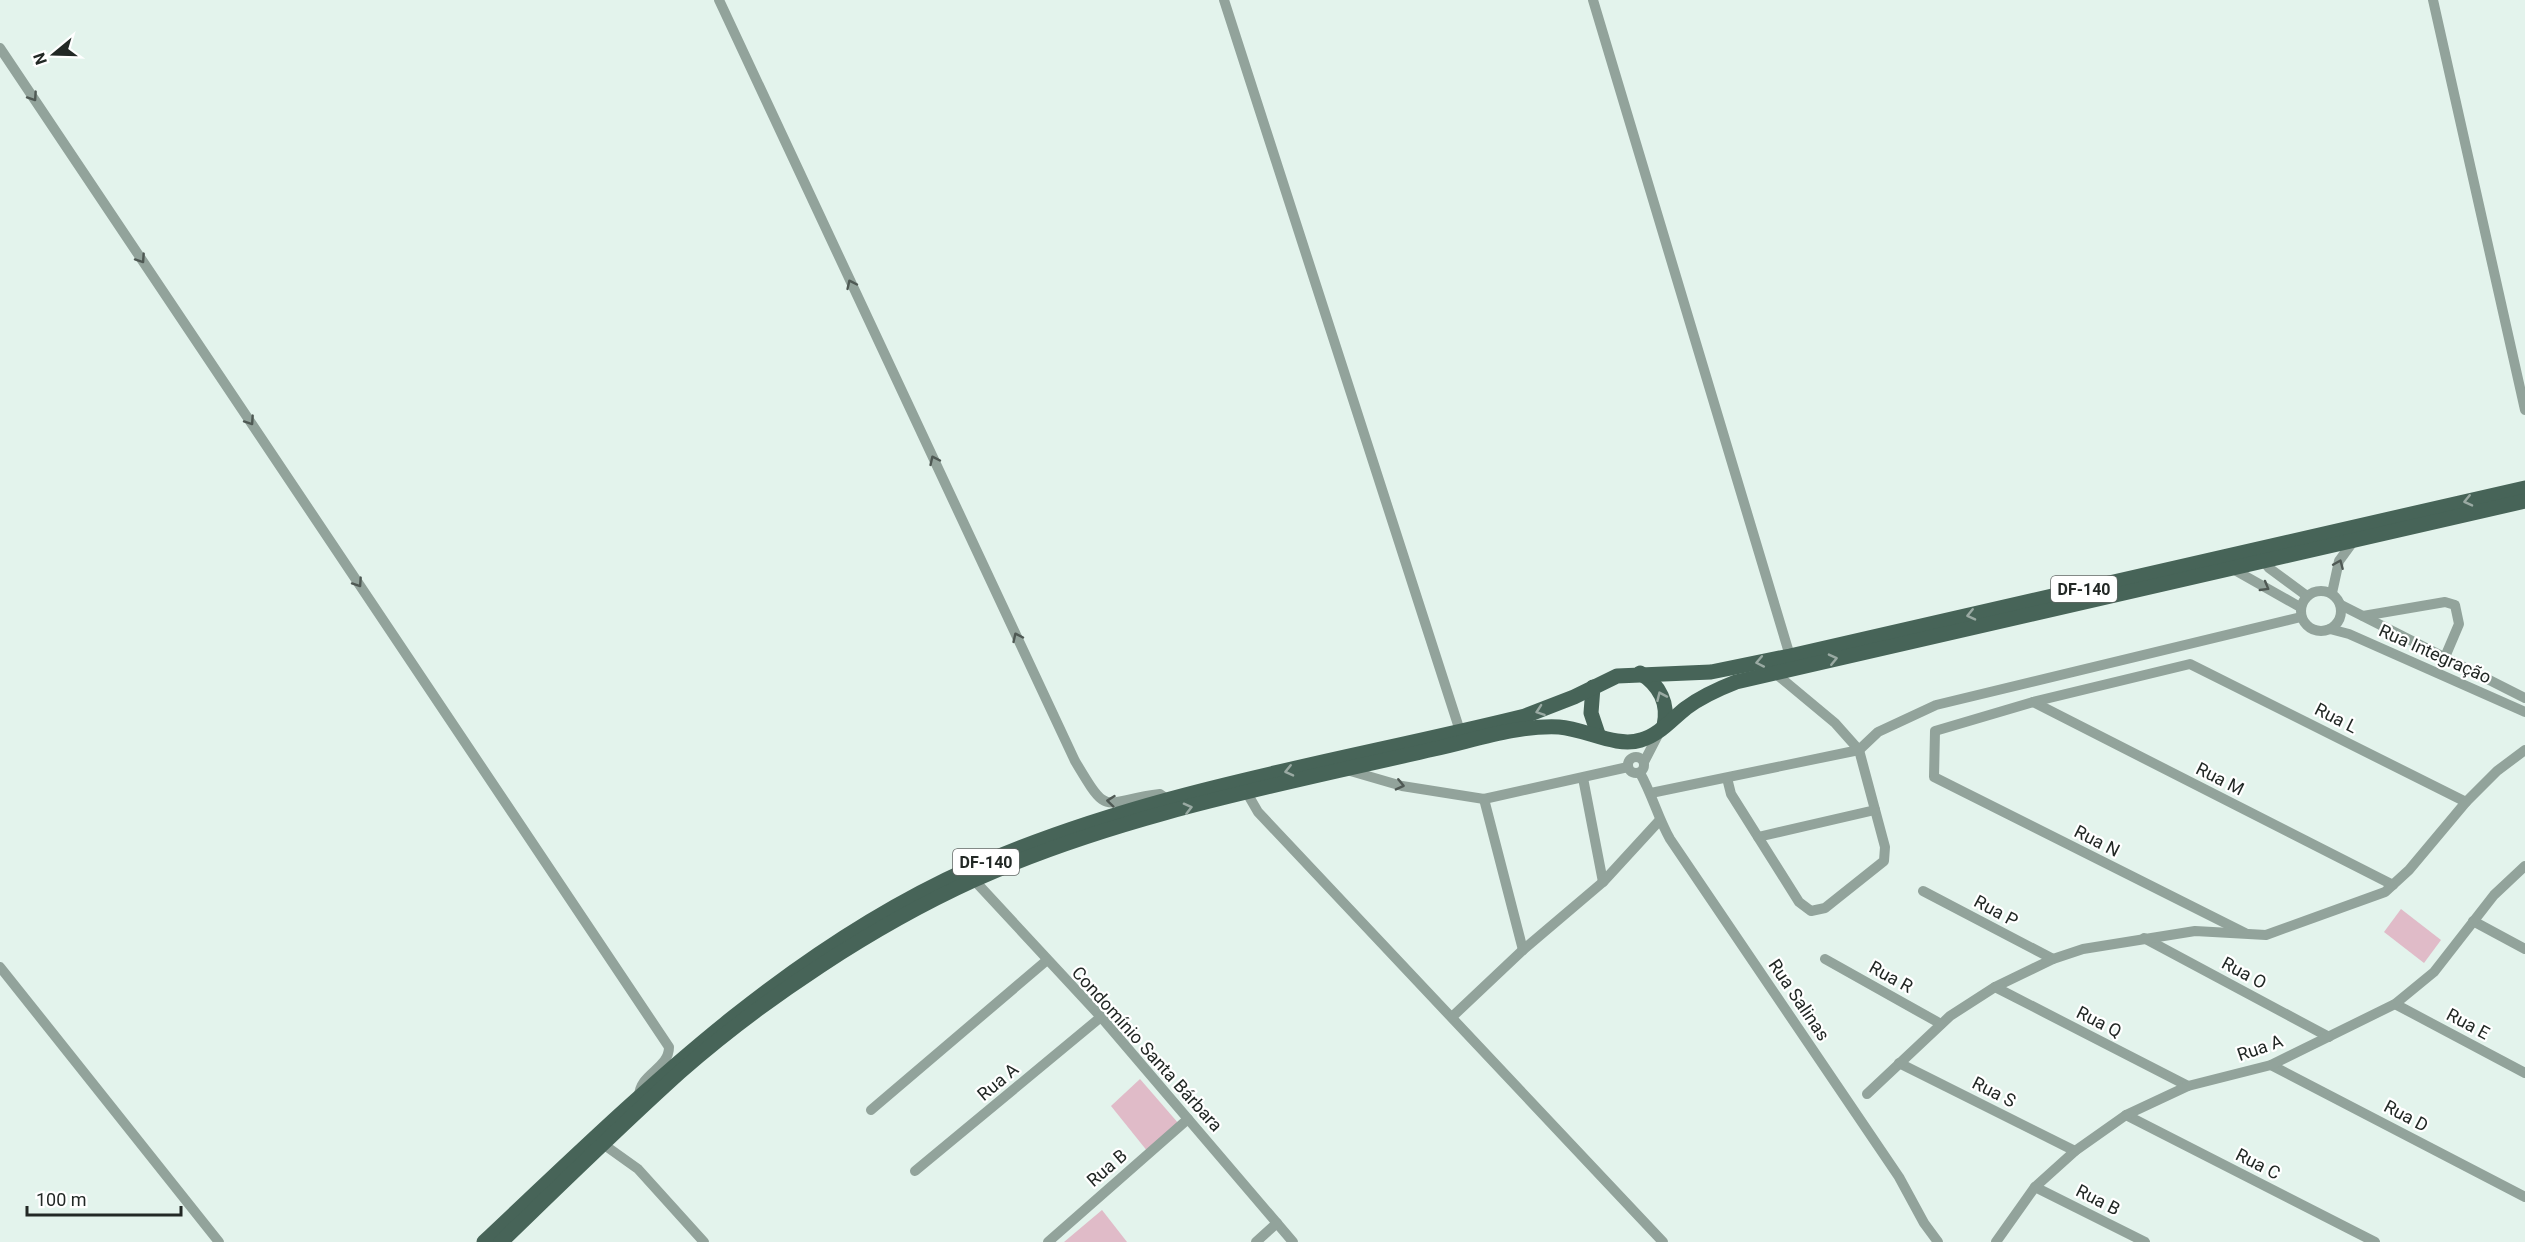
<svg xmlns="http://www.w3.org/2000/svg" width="2525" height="1242" viewBox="0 0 2525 1242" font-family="Roboto,sans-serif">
<rect width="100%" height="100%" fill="#e3f3ec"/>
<g fill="#e0bbc8">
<polygon points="2401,909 2441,940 2424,963 2384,932"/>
<polygon points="1140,1079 1179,1124 1148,1152 1111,1106"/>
<polygon points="1102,1210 1127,1242 1064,1242"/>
</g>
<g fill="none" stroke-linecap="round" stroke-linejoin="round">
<g stroke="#92a39b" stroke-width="10">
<path d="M719,0L1075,761C1110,820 1101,801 1160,794L1167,799"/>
<polyline points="1224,0 1460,731"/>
<polyline points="1593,0 1790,656"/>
<polyline points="2433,0 2525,410"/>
<path d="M0,48L669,1047C669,1069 640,1073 639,1096"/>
<polyline points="2263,560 2269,568 2307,596"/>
<polyline points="2231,568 2300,607"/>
<circle cx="2321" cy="611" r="20"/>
<polyline points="2332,593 2339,561 2355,539"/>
<polyline points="2341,605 2525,698"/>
<polyline points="2363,616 2445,602 2455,605 2459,624 2445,657"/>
<polyline points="2330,629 2349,634 2525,712"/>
<polyline points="2033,702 2393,885"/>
<circle cx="1636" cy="765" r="8"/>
<polyline points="1644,762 1659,733"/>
<polyline points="1347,770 1402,786 1484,799 1628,767"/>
<path d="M1640,773C1652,794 1658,818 1670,839L1899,1177L1924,1223L1938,1242"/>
<polyline points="1583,778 1603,882"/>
<polyline points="1727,778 1731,794 1799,902 1811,911 1825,908 1884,861 1885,847 1859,750 1835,723 1775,673"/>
<polyline points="1247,793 1258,812 1663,1242"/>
<polyline points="1651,793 1859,750 1878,732 1936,705 2301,617"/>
<polyline points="1484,799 1523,950"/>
<polyline points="1758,837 1875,810"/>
<polyline points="974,880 1101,1017 1293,1242"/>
<polyline points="1923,891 2053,959"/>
<polyline points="2473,921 2525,949"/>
<polyline points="2245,933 1934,777 1935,731 2033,702 2190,664 2466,802"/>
<polyline points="2144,938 2329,1037"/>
<polyline points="1825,959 1941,1024"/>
<polyline points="0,967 219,1242"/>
<polyline points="1995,987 2188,1086"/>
<polyline points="2395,1004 2525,1073"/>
<polyline points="1452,1017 1523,950 1603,882 1659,821"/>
<polyline points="1899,1063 2075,1151"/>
<polyline points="2271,1065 2525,1197"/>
<polyline points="1867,1094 1950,1016 1995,987 2053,959 2083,949 2195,931 2266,935 2385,892 2409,870 2466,802 2497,771 2525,750"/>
<polyline points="871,1110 1046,961"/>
<polyline points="2126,1115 2375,1242"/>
<polyline points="603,1144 638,1169 704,1242"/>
<polyline points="915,1171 1101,1017"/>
<polyline points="2035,1187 2145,1242"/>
<polyline points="1048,1242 1188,1119"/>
<polyline points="1256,1242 1277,1223"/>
<polyline points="1996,1242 2035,1187 2075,1151 2126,1115 2188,1086 2271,1065 2395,1004 2434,972 2494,895 2525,866"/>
</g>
<g stroke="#476458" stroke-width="15">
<path d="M1640,673C1660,685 1669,704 1664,726"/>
<polyline points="1593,687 1591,713 1598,734"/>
<path d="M484,1242C634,1101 781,953 971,868C1147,790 1339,762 1525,716L1574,697L1617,676L1711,672L1790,656L2525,488"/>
<path d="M501,1242C560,1185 619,1127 680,1072C763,999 873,926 974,880C1117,815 1282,784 1434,749C1475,740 1517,725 1559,727C1586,729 1616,748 1641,740C1659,735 1672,719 1686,708C1702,696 1718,689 1736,682L2525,501"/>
</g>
</g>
<defs><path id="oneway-chevron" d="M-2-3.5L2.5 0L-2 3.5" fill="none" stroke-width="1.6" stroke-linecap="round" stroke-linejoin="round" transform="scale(1.5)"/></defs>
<g stroke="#4f5954">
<use href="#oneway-chevron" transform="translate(33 97) rotate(56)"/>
<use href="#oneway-chevron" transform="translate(141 259) rotate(56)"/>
<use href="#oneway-chevron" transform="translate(851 284) rotate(-115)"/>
<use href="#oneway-chevron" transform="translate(250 421) rotate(56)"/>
<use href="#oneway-chevron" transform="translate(934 460) rotate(-115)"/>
<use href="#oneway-chevron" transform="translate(2339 564) rotate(-67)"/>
<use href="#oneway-chevron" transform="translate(358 583) rotate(56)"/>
<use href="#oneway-chevron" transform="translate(2265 587) rotate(30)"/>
<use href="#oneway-chevron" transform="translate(1017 637) rotate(-115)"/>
<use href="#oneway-chevron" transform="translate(1400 785) rotate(13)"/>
<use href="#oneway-chevron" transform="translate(1111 801) rotate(-174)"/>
</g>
<g stroke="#9aaaa3">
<use href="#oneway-chevron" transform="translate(2468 501) rotate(167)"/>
<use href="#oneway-chevron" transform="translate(1971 615) rotate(167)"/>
<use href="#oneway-chevron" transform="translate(1833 659) rotate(-13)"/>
<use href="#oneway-chevron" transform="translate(1760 662) rotate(169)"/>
<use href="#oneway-chevron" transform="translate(1661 696) rotate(-114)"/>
<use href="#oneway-chevron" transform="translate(1540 711) rotate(161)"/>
<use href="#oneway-chevron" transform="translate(1289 771) rotate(167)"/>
<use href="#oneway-chevron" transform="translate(1188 808) rotate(-14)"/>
</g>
<g text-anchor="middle" stroke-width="4.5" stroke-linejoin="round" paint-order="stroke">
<g fill="#fff" stroke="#646866" stroke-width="1.5">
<rect x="2051" y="576" width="66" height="26" rx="4.5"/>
<rect x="953" y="849" width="66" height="26" rx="4.5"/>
</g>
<g font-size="16" font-weight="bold" fill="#222825">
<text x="2084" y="595">DF-140</text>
<text x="986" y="868">DF-140</text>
</g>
<g font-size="18" fill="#222825" stroke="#fff">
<text transform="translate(2435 654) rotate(24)" y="6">Rua Integração</text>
<text transform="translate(2336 718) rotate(27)" y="6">Rua L</text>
<text transform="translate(2220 779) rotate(27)" y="6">Rua M</text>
<text transform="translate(2097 841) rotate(27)" y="6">Rua N</text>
<text transform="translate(1996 911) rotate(28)" y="6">Rua P</text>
<text transform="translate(2244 973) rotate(28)" y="6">Rua O</text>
<text transform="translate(1891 977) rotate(29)" y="6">Rua R</text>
<text transform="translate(1799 1000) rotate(56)" y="6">Rua Salinas</text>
<text transform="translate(2099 1022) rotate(27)" y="6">Rua Q</text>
<text transform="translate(2468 1024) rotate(28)" y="6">Rua E</text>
<text transform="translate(2260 1048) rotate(-19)" y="6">Rua A</text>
<text transform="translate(1147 1049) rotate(48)" y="6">Condomínio Santa Bárbara</text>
<text transform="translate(998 1082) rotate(-40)" y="6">Rua A</text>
<text transform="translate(1994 1092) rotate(27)" y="6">Rua S</text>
<text transform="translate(2406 1116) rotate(28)" y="6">Rua D</text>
<text transform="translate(2258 1164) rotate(27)" y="6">Rua C</text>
<text transform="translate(1107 1168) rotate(-41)" y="6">Rua B</text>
<text transform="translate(2098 1200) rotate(27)" y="6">Rua B</text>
</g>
</g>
<g transform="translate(54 54) rotate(251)" stroke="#ffffff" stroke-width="4.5" paint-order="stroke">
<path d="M0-4.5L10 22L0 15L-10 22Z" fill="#222825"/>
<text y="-9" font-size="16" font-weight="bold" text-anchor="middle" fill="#222825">N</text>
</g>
<path d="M27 1206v9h154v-9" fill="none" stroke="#222825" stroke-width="3"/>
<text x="36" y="1206" font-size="18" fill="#222825" stroke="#ffffff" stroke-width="4.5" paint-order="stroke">100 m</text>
</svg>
